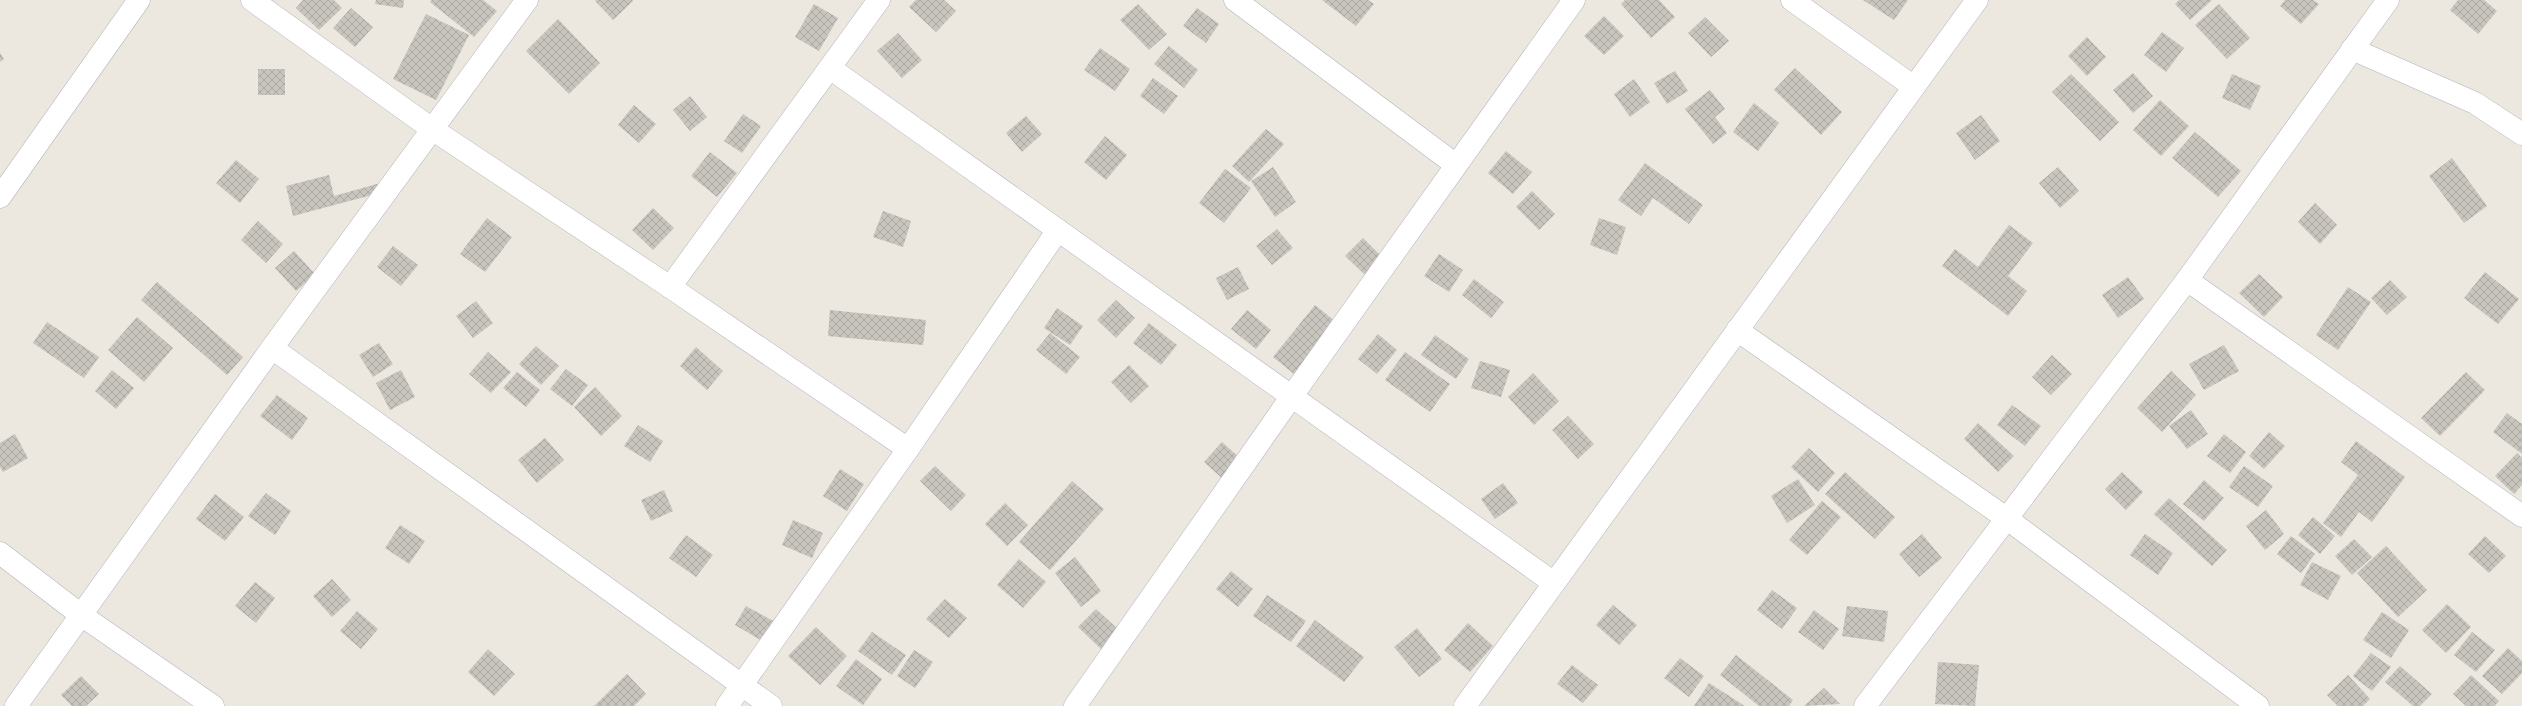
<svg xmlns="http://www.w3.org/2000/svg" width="2522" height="706" viewBox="0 0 2522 706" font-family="Raleway,sans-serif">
<defs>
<pattern id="building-cross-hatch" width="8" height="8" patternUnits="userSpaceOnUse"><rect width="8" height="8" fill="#c8c5be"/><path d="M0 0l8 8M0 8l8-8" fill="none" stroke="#aca9a3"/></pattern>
</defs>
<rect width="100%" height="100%" fill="#ece7df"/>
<g fill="url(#building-cross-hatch)">
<polygon points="303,0 334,0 342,8 319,30 296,8"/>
<polygon points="376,0 404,0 403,8 375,4"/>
<polygon points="432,0 483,0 497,11 474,37 430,2"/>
<polygon points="596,0 632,0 633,1 613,20 595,1"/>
<polygon points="916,0 944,0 956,11 936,32 909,7"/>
<polygon points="1322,0 1368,0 1374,4 1356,26"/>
<polygon points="1625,0 1659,0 1675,17 1651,38 1621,4"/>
<polygon points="1863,0 1908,0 1894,20"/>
<polygon points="2179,0 2212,0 2190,20 2175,4"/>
<polygon points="2285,0 2313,0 2319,4 2301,24 2280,6"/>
<polygon points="2458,0 2484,0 2497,11 2478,34 2450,10"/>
<polygon points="814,4 838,18 819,51 795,37"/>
<polygon points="1138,4 1167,34 1149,50 1120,20"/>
<polygon points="2219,4 2250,38 2227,59 2195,25"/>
<polygon points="351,8 373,27 355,47 333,28"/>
<polygon points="1197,8 1219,24 1206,43 1183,26"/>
<polygon points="426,14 469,35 436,100 393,79"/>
<polygon points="1604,16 1624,36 1604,55 1584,36"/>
<polygon points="1705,17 1729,41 1711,57 1688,33"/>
<polygon points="558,19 600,63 569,94 526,51"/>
<polygon points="2162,32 2184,48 2166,72 2144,55"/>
<polygon points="898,33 922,60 902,78 877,51"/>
<polygon points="2087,37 2106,57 2087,76 2068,56"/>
<polygon points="1169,46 1198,70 1184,88 1154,64"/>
<polygon points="1100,48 1130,69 1115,91 1084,70"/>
<polygon points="0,53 4,59 0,62"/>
<polygon points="1795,68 1842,112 1821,135 1774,90"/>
<rect x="258" y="69" width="27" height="26"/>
<polygon points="1675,71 1688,91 1667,104 1654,83"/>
<polygon points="2133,73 2153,96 2133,113 2113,90"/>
<polygon points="2071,74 2119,122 2100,141 2052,92"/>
<polygon points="2232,74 2261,86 2250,110 2222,98"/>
<polygon points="1153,78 1178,96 1164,114 1140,96"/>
<polygon points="1634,79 1650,102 1630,117 1614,94"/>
<polygon points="1710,90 1725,109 1715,117 1727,133 1713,144 1685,109"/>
<polygon points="690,96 707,117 690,131 673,110"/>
<polygon points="2160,100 2189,126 2161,156 2133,130"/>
<polygon points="1754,103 1779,123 1758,151 1733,132"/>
<polygon points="634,105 656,124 639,143 618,125"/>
<polygon points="743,114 761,126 742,153 724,141"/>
<polygon points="1981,115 2000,141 1975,160 1956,133"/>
<polygon points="1026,116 1042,134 1022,152 1006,133"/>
<polygon points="1266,129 1284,144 1249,182 1232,166"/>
<polygon points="2195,132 2241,171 2218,197 2172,158"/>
<polygon points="1105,136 1127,155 1106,180 1084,162"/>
<polygon points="1506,151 1532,172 1513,194 1488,173"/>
<polygon points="710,152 737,173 717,197 691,176"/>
<polygon points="2452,158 2487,206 2464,223 2429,176"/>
<polygon points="236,160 259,179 240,203 216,183"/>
<polygon points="1645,163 1703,205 1689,224 1653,198 1641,216 1618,200"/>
<polygon points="1273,167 1296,202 1275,217 1251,181"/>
<polygon points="2058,167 2079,191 2060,208 2039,183"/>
<polygon points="1225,169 1251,188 1224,223 1199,203"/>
<polygon points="329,175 334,196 384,182 387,191 293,216 286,186"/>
<polygon points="1532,191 1555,214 1539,230 1516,207"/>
<polygon points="2315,203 2337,225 2320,244 2298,222"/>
<polygon points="653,208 674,228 653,250 632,230"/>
<polygon points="883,211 911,221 903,247 873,237"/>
<polygon points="487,218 512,237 485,272 460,254"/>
<polygon points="1599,218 1626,227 1617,255 1590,245"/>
<polygon points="258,221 283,244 266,263 241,240"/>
<polygon points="2009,225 2033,243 2008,276 2027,291 2008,316 1942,266 1955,249 1978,267"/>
<polygon points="1277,229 1293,248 1272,265 1256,246"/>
<polygon points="1363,238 1382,257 1365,275 1345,256"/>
<polygon points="393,246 418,265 401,286 377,267"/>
<polygon points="294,251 315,274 296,291 275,268"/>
<polygon points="1439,254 1463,270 1449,292 1424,276"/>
<polygon points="1238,267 1249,289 1227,300 1216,278"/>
<polygon points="2485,272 2519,299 2498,324 2464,298"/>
<polygon points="2259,274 2283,297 2264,317 2239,293"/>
<polygon points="2128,277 2144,299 2118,318 2102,295"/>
<polygon points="1474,279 1504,302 1491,318 1462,295"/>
<polygon points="2390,280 2407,297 2387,315 2371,298"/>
<polygon points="157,282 243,357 227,375 141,300"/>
<polygon points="2348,287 2371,302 2338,350 2316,335"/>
<polygon points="1116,300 1135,318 1116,338 1097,320"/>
<polygon points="476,301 493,323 473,338 456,316"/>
<polygon points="1315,305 1336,322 1294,374 1273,357"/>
<polygon points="1057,308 1083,326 1070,345 1044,328"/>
<polygon points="830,310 926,320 923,345 828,336"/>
<polygon points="1247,310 1271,330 1256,349 1231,329"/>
<polygon points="137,317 173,348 144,382 108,350"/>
<polygon points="47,322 99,357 84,378 33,343"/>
<polygon points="1149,323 1177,345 1161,365 1133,343"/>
<polygon points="1050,333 1080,357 1066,374 1036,350"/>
<polygon points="1378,334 1397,350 1377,374 1358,359"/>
<polygon points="1435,335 1469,359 1456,379 1421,355"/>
<polygon points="379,343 393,364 373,377 359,355"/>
<polygon points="2224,345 2239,371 2204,390 2189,364"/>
<polygon points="536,346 559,366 541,385 519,364"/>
<polygon points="696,347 723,371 707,390 680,366"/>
<polygon points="488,352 511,372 491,393 469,374"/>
<polygon points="1405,352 1450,384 1430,412 1385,380"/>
<polygon points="2052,355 2072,374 2051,395 2032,377"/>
<polygon points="1480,361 1510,370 1501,397 1471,388"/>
<polygon points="1129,365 1149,386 1131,403 1111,382"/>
<polygon points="566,369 588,385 572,406 550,389"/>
<polygon points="112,370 134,388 116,409 95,391"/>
<polygon points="401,370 415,397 390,410 376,383"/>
<polygon points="2171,371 2196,395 2162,432 2137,408"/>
<polygon points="517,372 540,390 526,407 503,388"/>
<polygon points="2466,372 2485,390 2440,436 2421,418"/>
<polygon points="1533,373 1559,401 1534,425 1508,397"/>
<polygon points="595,387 622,416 601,436 574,407"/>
<polygon points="277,395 308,418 292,440 260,416"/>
<polygon points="2012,405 2041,426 2025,446 1997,425"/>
<polygon points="2191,410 2208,434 2187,449 2169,426"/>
<polygon points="2507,413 2522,424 2522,454 2493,432"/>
<polygon points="1568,416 1594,444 1578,459 1552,430"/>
<polygon points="1978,423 2014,456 1998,472 1964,439"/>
<polygon points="638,425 663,441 650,462 624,446"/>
<polygon points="2269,432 2285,446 2264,469 2249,456"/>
<polygon points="15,434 28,458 3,472 0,467 0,443"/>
<polygon points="2224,434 2246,452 2230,473 2207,456"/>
<polygon points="545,438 564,460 537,483 518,460"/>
<polygon points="2356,441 2405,477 2372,522 2359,512 2341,537 2323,523 2358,475 2341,462"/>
<polygon points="1222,442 1242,460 1224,480 1204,462"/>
<polygon points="1809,448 1835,473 1818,492 1791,467"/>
<polygon points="2517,453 2522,458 2522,485 2514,494 2495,476"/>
<polygon points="935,466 966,495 951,511 920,481"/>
<polygon points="2244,466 2273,486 2258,507 2229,487"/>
<polygon points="840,469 864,484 847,511 823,496"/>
<polygon points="1845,472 1895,517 1875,539 1825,494"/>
<polygon points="2122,472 2143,492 2126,510 2105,489"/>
<polygon points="1798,479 1815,505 1787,523 1771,496"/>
<polygon points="2204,480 2224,498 2204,521 2183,504"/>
<polygon points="1072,481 1104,509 1050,570 1019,542"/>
<polygon points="1503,483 1518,503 1495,519 1481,499"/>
<polygon points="664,490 673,511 651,521 641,500"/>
<polygon points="266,493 291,511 275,535 248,516"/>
<polygon points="215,494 244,517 225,541 196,519"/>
<polygon points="2169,498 2227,550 2212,566 2154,514"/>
<polygon points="1822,501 1841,517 1807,555 1789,540"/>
<polygon points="1005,503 1028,525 1007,546 985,524"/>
<polygon points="2266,510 2284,534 2265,550 2246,526"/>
<polygon points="2313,517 2335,536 2320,554 2298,535"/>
<polygon points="793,520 823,533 812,558 782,545"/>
<polygon points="400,525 425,541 409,564 385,548"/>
<polygon points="1922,534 1942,558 1919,577 1899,554"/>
<polygon points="2145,534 2173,553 2158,575 2130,555"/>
<polygon points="686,535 713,555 696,577 669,558"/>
<polygon points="2291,536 2315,554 2301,573 2277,554"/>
<polygon points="2485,536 2506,556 2489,573 2468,554"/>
<polygon points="2354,539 2372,557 2352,575 2335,556"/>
<polygon points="2386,546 2427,590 2398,617 2357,573"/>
<polygon points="1075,557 1101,591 1081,607 1055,573"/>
<polygon points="1019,559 1046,582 1023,608 997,585"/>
<polygon points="2312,562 2341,576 2328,600 2300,585"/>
<polygon points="1231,571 1253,589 1238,607 1216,589"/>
<polygon points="332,579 351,600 332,617 313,596"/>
<polygon points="255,582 275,598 256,623 235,606"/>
<polygon points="1772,590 1797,608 1782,629 1757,610"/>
<polygon points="1267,595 1306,621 1291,642 1253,616"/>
<polygon points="945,599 967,618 949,638 926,619"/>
<polygon points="2447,604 2471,627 2446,653 2422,630"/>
<polygon points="1613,605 1637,625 1619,645 1596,625"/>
<polygon points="746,606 775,622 764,642 735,625"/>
<polygon points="1847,606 1888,611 1884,642 1842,636"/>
<polygon points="1096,609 1120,631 1102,650 1078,627"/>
<polygon points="1814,610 1839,629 1823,650 1798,632"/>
<polygon points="357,611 378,629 361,649 340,631"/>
<polygon points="2382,612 2409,630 2391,658 2363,640"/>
<polygon points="1315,620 1364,657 1344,682 1296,646"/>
<polygon points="1468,623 1493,646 1470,672 1444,650"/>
<polygon points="816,627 847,656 820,685 788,656"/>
<polygon points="1417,628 1442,659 1419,677 1394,647"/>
<polygon points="872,632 906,655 892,675 858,651"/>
<polygon points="2472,632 2495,650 2476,672 2454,655"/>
<polygon points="2508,648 2522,661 2522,673 2502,694 2482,676"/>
<polygon points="488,649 515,674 494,696 468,672"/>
<polygon points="914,650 933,662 915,688 897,676"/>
<polygon points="2371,653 2391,667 2372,691 2353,676"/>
<polygon points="1736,655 1793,700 1789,706 1759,706 1720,675"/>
<polygon points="1680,658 1704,676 1689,697 1664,678"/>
<polygon points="856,659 882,679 863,705 836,686"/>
<polygon points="1938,662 1979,665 1975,706 1935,704"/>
<polygon points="1572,665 1598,685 1583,703 1557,684"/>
<polygon points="2400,666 2432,694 2420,706 2413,706 2385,682"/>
<polygon points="627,674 646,694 634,706 594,706"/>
<polygon points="2348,675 2370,699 2363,706 2338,706 2327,695"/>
<polygon points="2471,675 2499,701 2494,706 2466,706 2453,694"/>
<polygon points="81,676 99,694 86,706 72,706 61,695"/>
<polygon points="1709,683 1745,706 1694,706"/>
<polygon points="1824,688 1840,704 1804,706"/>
</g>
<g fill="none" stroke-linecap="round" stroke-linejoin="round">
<g stroke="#b3b5be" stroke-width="23">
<g id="street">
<polyline points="252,0 432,129 670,287 908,449"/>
<polyline points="1235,0 1456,165"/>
<polyline points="1792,0 1914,87"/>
<polyline points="2352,49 2475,103 2522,134"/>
<polyline points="830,68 1554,583"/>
<polyline points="0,197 139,0"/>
<polyline points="2187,280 2522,516"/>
<polyline points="670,287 879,0"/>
<polyline points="1737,330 2006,518 2258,706"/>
<polyline points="272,348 771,706"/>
<polyline points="0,553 81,615 213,706"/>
<polyline points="16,706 272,348 527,0"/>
<polyline points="727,706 908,449 1058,230"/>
<polyline points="1075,706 1292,396 1574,0"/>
<polyline points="1465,706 1977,0"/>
<polyline points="1865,706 2187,280 2388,0"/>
</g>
</g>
<use href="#street" stroke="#fff" stroke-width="22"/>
</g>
</svg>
